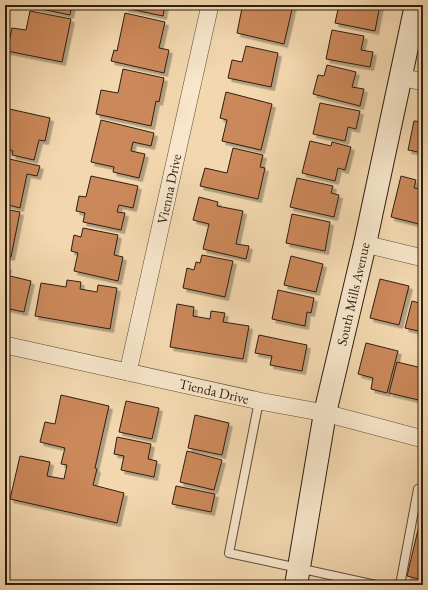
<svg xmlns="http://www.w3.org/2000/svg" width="428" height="590" viewBox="0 0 428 590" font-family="'EB Garamond',serif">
<defs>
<filter id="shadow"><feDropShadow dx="3.5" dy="3.5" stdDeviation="0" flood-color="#0004"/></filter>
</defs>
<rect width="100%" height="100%" fill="#f3d8af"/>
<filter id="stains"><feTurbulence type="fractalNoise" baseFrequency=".005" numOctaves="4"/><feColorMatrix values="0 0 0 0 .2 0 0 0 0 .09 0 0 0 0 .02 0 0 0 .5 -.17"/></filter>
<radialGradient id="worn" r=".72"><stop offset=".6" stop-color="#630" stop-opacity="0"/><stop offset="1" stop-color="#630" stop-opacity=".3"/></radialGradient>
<g fill="#cb885a" stroke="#2e1e11" filter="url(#shadow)">
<polygon points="23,5 72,5 70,15"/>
<polygon points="126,5 165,5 163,16 125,8"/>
<polygon points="250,5 293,5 284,44 237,33 242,8 249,9"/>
<polygon points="339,5 380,5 375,31 335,23"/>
<polygon points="30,11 71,19 62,62 7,51 12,28 26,30"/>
<polygon points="125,13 165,22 159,48 169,50 164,73 111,61 114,50 117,51"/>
<polygon points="332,30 364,36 361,50 373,52 370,67 326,59"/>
<polygon points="246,46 278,53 271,87 228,78 232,60 242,62"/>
<polygon points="327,65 356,72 352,87 364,89 360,106 313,94 318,75 324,76"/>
<polygon points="123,69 164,78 159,102 156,101 151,126 96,114 101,90 118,93"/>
<polygon points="226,92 272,104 261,150 222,141 227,120 220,118"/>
<polygon points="320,103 360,111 356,129 348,127 345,141 313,134"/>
<polygon points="5,108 50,118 45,141 39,140 34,160 12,155 13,151 5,149"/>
<polygon points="101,120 154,133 151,146 133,142 131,151 145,154 139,178 113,172 114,167 91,162"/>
<polygon points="414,121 423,122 423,153 408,150"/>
<polygon points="310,141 331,146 332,142 351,147 345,170 338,168 335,181 302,173"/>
<polygon points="233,148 263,155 260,167 265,168 258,199 200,186 205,168 227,173"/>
<polygon points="5,158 40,166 37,176 27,174 20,208 5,204"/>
<polygon points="91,176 138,186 133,208 119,205 117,212 125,213 121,230 83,222 85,213 76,211 79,196 86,197"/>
<polygon points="401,176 416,180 414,188 422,189 423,186 423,225 391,217"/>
<polygon points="297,178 333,186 331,193 339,195 334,217 290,207"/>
<polygon points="199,197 218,202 217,206 243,211 236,244 249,246 246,259 203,249 209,224 193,220"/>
<polygon points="5,209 20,212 11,257 5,256"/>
<polygon points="292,214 330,222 325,251 286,243"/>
<polygon points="83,228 118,235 114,255 123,257 118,281 74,271 78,253 71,251 74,235 81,237"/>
<polygon points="202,255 233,261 225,297 183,288 187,268 194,270 196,262 200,263"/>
<polygon points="291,256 323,264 316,292 284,285"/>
<polygon points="5,266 8,267 6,275 31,281 24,312 5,308"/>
<polygon points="380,279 409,286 399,325 370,318"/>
<polygon points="67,280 81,282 80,289 97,292 98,285 117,288 110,329 35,316 41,283 66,287"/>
<polygon points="278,290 314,298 311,313 307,312 305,326 272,319"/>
<polygon points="412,301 423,304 423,332 405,328"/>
<polygon points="177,304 194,307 193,316 210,319 211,311 225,313 223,322 249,326 243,359 170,347"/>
<polygon points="259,335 307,345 302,371 270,365 272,356 255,353"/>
<polygon points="366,343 398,351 387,393 371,389 373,378 358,374"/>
<polygon points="397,362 422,368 420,376 423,377 423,401 389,393"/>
<polygon points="61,395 109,406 95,468 97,469 93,485 124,493 117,523 10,499 20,456 50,462 47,476 64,479 67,465 61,464 65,448 40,442 45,422 55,424"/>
<polygon points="126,401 159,408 152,439 119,432"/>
<polygon points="195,415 229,423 222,455 188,448"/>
<polygon points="117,437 151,444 148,459 157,461 154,477 121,470 124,456 114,454"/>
<polygon points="187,451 222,460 214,490 180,482"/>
<polygon points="176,486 215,494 211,512 172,504"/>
<polygon points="422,513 423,514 423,580 407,576"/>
</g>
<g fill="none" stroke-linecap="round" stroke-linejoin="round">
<g stroke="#5f4c38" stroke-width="10">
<g id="lane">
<polyline points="259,401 229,553 376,585"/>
<polyline points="400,585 418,489 423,491"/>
</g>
</g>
<g stroke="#5f4c38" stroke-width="18">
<g id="street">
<polyline points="401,77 423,82"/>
<polyline points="365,244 423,258"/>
<polyline points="5,345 259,401 325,413 423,439"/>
<polyline points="128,372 210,5"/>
</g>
</g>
<g stroke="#2e1e11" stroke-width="24">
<polyline id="secondary" points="296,585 325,413 365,244 416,5"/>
</g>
<use href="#lane" stroke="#f7e6cb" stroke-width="8"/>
<use href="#street" stroke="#f7e6cb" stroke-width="17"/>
<use href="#secondary" stroke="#f7e6cb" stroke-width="22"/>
</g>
<g text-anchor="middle" stroke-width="3.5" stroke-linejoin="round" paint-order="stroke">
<g font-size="14" fill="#2e1e11" stroke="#f7e6cb">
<text transform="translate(169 189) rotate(-78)" y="5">Vienna Drive</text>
<text transform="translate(353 294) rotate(-77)" y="5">South Mills Avenue</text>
<text transform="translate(214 391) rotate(13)" y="5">Tienda Drive</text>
</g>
</g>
<rect width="428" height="590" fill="none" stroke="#f3d8af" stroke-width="20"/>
<rect x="6" y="6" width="416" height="578" fill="none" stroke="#2e1e11" stroke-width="2"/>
<rect x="10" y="10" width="408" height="570" fill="none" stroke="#2e1e11"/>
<rect width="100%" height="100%" filter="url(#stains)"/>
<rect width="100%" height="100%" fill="url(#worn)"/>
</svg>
